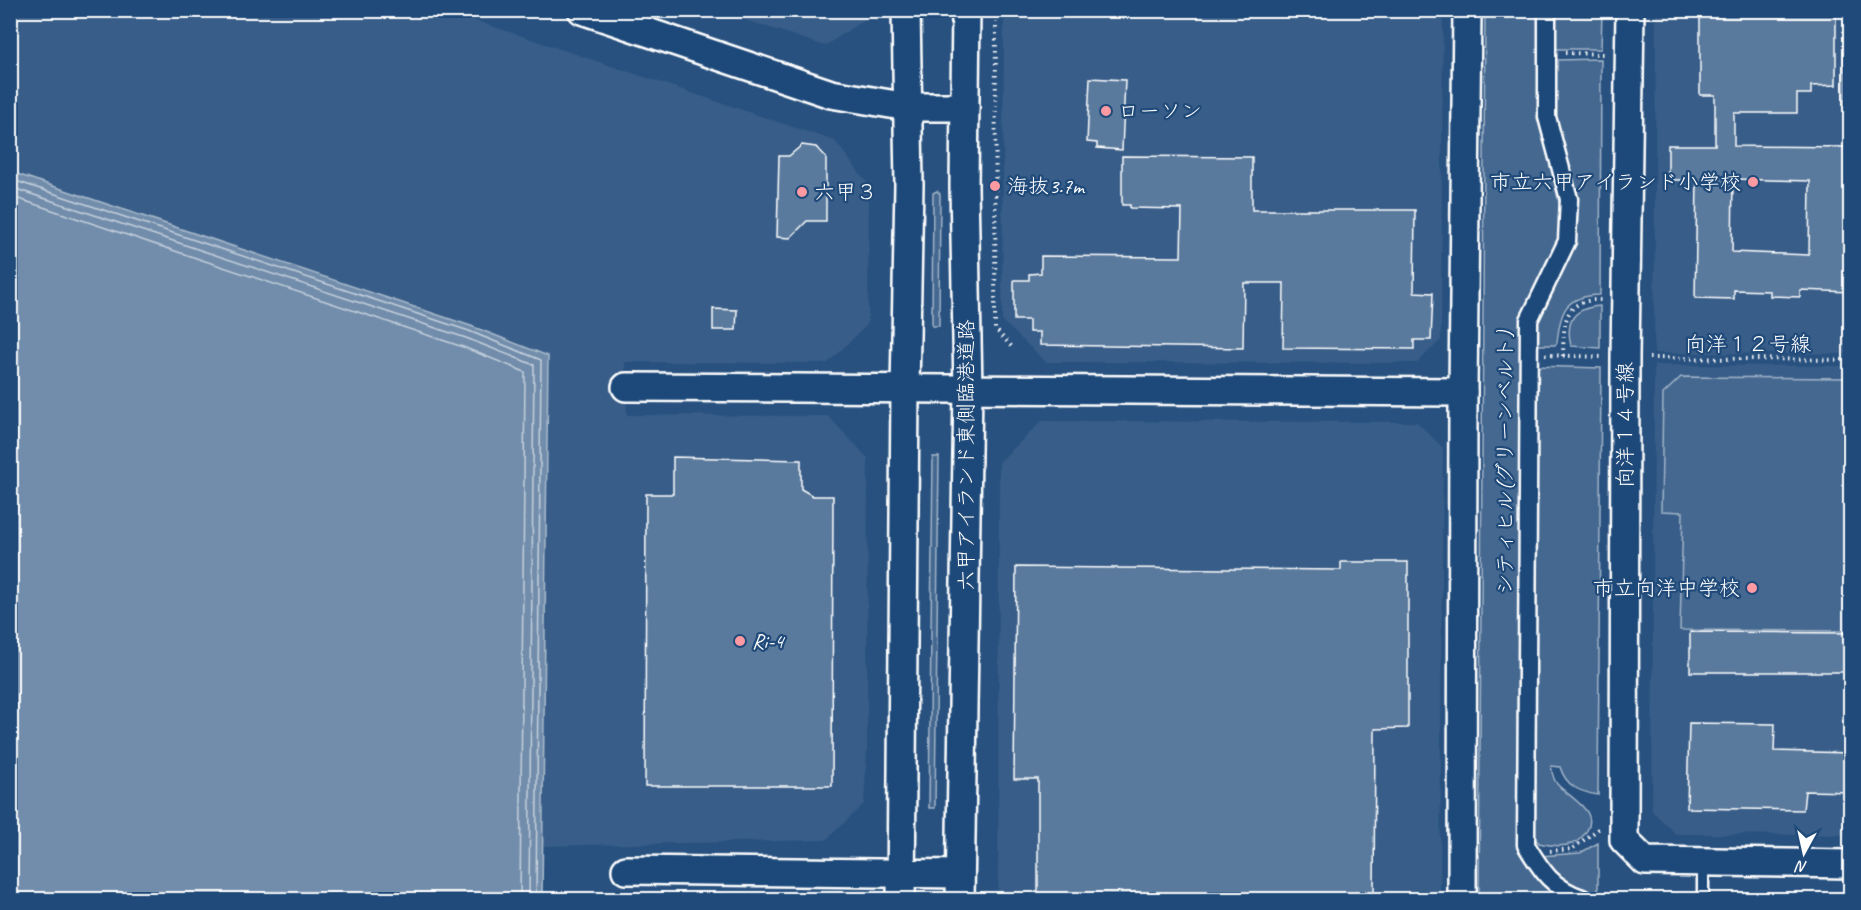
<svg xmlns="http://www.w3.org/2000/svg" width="1861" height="910" viewBox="0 0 1861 910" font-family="Caveat,'Klee One',sans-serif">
<rect width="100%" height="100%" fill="#28517f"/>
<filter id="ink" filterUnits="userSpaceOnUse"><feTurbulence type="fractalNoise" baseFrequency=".0167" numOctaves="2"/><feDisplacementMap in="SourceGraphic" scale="12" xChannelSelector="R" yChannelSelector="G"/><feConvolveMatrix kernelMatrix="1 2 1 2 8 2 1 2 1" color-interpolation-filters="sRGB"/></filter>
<g filter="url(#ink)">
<g fill="#375d88">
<polygon points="11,10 447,11 835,141 869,185 868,324 828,363 625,362 627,415 828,416 868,458 867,753 864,804 826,840 542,846 547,415 471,326 11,172"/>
<polygon points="871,11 871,15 825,46 718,11"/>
<polygon points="1004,11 1443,11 1441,340 1417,363 1046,362 1002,321"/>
<polygon points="1656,11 1850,11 1850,354 1654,353"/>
<polygon points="1654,365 1850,366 1850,835 1676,834 1652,811"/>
<polygon points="1042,421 1417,422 1443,448 1440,899 998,900 999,462"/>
</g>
<g fill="#446890" stroke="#a2b4c8" stroke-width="1.5">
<path d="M1485,11H1540L1546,144L1562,217L1560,243L1534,295L1519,846C1524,870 1546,885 1564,899L1479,900Z"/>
<polygon points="1555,11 1602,11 1601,49 1555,49"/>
<path d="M1601,59L1600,295C1565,296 1560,311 1557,343L1555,345H1535C1535,308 1560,280 1572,246L1555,119V60Z"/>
<polygon points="937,191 940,194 939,326 932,326 933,193"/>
<path d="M1600,306V348L1571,346C1565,320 1574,308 1600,306Z"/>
<path d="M1534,366L1601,368L1598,795C1579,792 1566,786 1560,767L1551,766C1552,773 1553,779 1557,784C1571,800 1607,813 1580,839C1570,849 1552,846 1539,843L1532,835Z"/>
<polygon points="1681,377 1850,378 1850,631 1680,630 1683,512 1661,511 1663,394"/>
<polygon points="933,457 939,457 935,808 929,808"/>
<path d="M1598,843V897H1590C1585,886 1573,890 1564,883C1555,877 1548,865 1541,856L1580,853Z"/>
</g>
<g fill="#718dab" stroke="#aabbcd" stroke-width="1.5">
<rect x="1844" y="23" width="6" height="81"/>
<polygon points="11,172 471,326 548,356 542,899 11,899"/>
</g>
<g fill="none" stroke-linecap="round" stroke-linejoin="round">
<g stroke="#c6d1dd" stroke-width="1.5">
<polyline points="1850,30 1850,97"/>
<polyline points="10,179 469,331 541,360 536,900"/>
<polyline points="10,187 466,338 534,365 529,900"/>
<polyline points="10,196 463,347 525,372 520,900"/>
</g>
</g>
<g fill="#5a7a9d" stroke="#fff" stroke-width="1.5" fill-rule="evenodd">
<path d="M1700,10H1836V85L1811,86V94H1797V113H1734V146L1851,147V292L1800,290V297L1770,296V291L1734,290V299L1695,298L1697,180H1668V145H1715V95H1700ZM1733,179L1810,181L1809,255L1732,252Z"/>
<polygon points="1090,78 1125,80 1122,150 1097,148 1097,143 1087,142"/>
<polygon points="802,145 816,147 826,158 826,221 807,221 790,238 777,237 779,156 789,156"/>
<polygon points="1122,156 1252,157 1252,210 1415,210 1414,292 1433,293 1431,340 1414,340 1414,349 1283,348 1284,283 1244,283 1243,348 1040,345 1040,332 1029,332 1029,320 1014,320 1014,280 1029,280 1029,274 1041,273 1041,256 1181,257 1182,209 1130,208 1130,205 1122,205"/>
<polygon points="713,309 737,310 736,330 713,330"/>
<polygon points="673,457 801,460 801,489 813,496 833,496 832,786 645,786 646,494 673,494"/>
<polygon points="1341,562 1408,562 1408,728 1375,729 1374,900 1038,900 1038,779 1014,779 1016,567 1341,570"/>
<polygon points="1690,632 1851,633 1851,672 1690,672"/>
<polygon points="1689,723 1775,724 1774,751 1851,753 1851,792 1805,791 1803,810 1687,808"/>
</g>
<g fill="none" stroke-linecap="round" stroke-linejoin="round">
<g stroke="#fff" stroke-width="15">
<polyline id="service" points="1703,900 1703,863"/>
</g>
<g stroke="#fff" stroke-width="21">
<path id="pedestrian" d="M1547,10V117L1569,199L1567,241L1529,320L1526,845C1542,871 1551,887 1582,898V900"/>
</g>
<g stroke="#fff" stroke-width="32">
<g id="tertiary">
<polyline points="582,10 831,94 908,107 965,107"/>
<polyline points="1630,10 1625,358 1624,840 1645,861 1850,864"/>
<polyline points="626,387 1463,392"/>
<polyline points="626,870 960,874"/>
<polyline points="901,900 905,389 909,185 906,10"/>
<polyline points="960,900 968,389 964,186 966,10"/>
<polyline points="1462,900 1463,392 1467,10"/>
</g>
</g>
<g stroke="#fff" stroke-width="4" stroke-dasharray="1.5 4.5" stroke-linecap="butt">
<polyline points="996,15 995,329 1013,348"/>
<polyline points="1565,53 1606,54"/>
<polyline points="1545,355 1603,357"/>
<path d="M1563,356C1564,324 1562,298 1603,300"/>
<polyline points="1649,358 1850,360"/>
<polyline points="1550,851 1572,849 1601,827"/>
</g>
<use href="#service" stroke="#1f4a7a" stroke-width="10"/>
<use href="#pedestrian" stroke="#1f4a7a" stroke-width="16"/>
<use href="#tertiary" stroke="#1f4a7a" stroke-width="27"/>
</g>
</g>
<g fill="#ff9aa2" stroke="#1f4a7a" stroke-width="2">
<circle cx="1106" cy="111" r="6"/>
<circle cx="1753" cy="182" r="6"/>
<circle cx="995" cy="186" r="6"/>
<circle cx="802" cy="192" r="6"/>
<circle cx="1752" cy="588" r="6"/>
<circle cx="740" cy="641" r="6"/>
</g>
<g text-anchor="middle" stroke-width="4.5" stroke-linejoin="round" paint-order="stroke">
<g font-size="21" fill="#fff" stroke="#1f4a7a" text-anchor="start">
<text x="1118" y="118">ローソン</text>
<text x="1741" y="189" text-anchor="end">市立六甲アイランド小学校</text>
<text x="1007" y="193">海抜3.7m</text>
<text x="814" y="199">六甲３</text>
<text x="1740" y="595" text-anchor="end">市立向洋中学校</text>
<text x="752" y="648">Ri-4</text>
</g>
<g font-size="21" fill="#fff" stroke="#1f4a7a">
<text x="1748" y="351">向洋１２号線</text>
<text transform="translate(1625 425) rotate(-90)" y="7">向洋１４号線</text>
<text transform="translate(966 455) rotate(-90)" y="7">六甲アイランド東側臨港道路</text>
<text transform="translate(1505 463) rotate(-90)" y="7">シティヒル(グリーンベルト)</text>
</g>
</g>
<rect width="1861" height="910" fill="none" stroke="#1f4a7a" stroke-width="36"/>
<rect x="18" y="18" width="1825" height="874" fill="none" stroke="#fff" stroke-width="2" filter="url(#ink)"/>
<g transform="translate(1804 853) rotate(188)" stroke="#1f4a7a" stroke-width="4.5" paint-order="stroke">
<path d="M0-4.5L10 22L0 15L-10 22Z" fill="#ffffff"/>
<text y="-9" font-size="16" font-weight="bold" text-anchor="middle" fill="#ffffff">N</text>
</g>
</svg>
